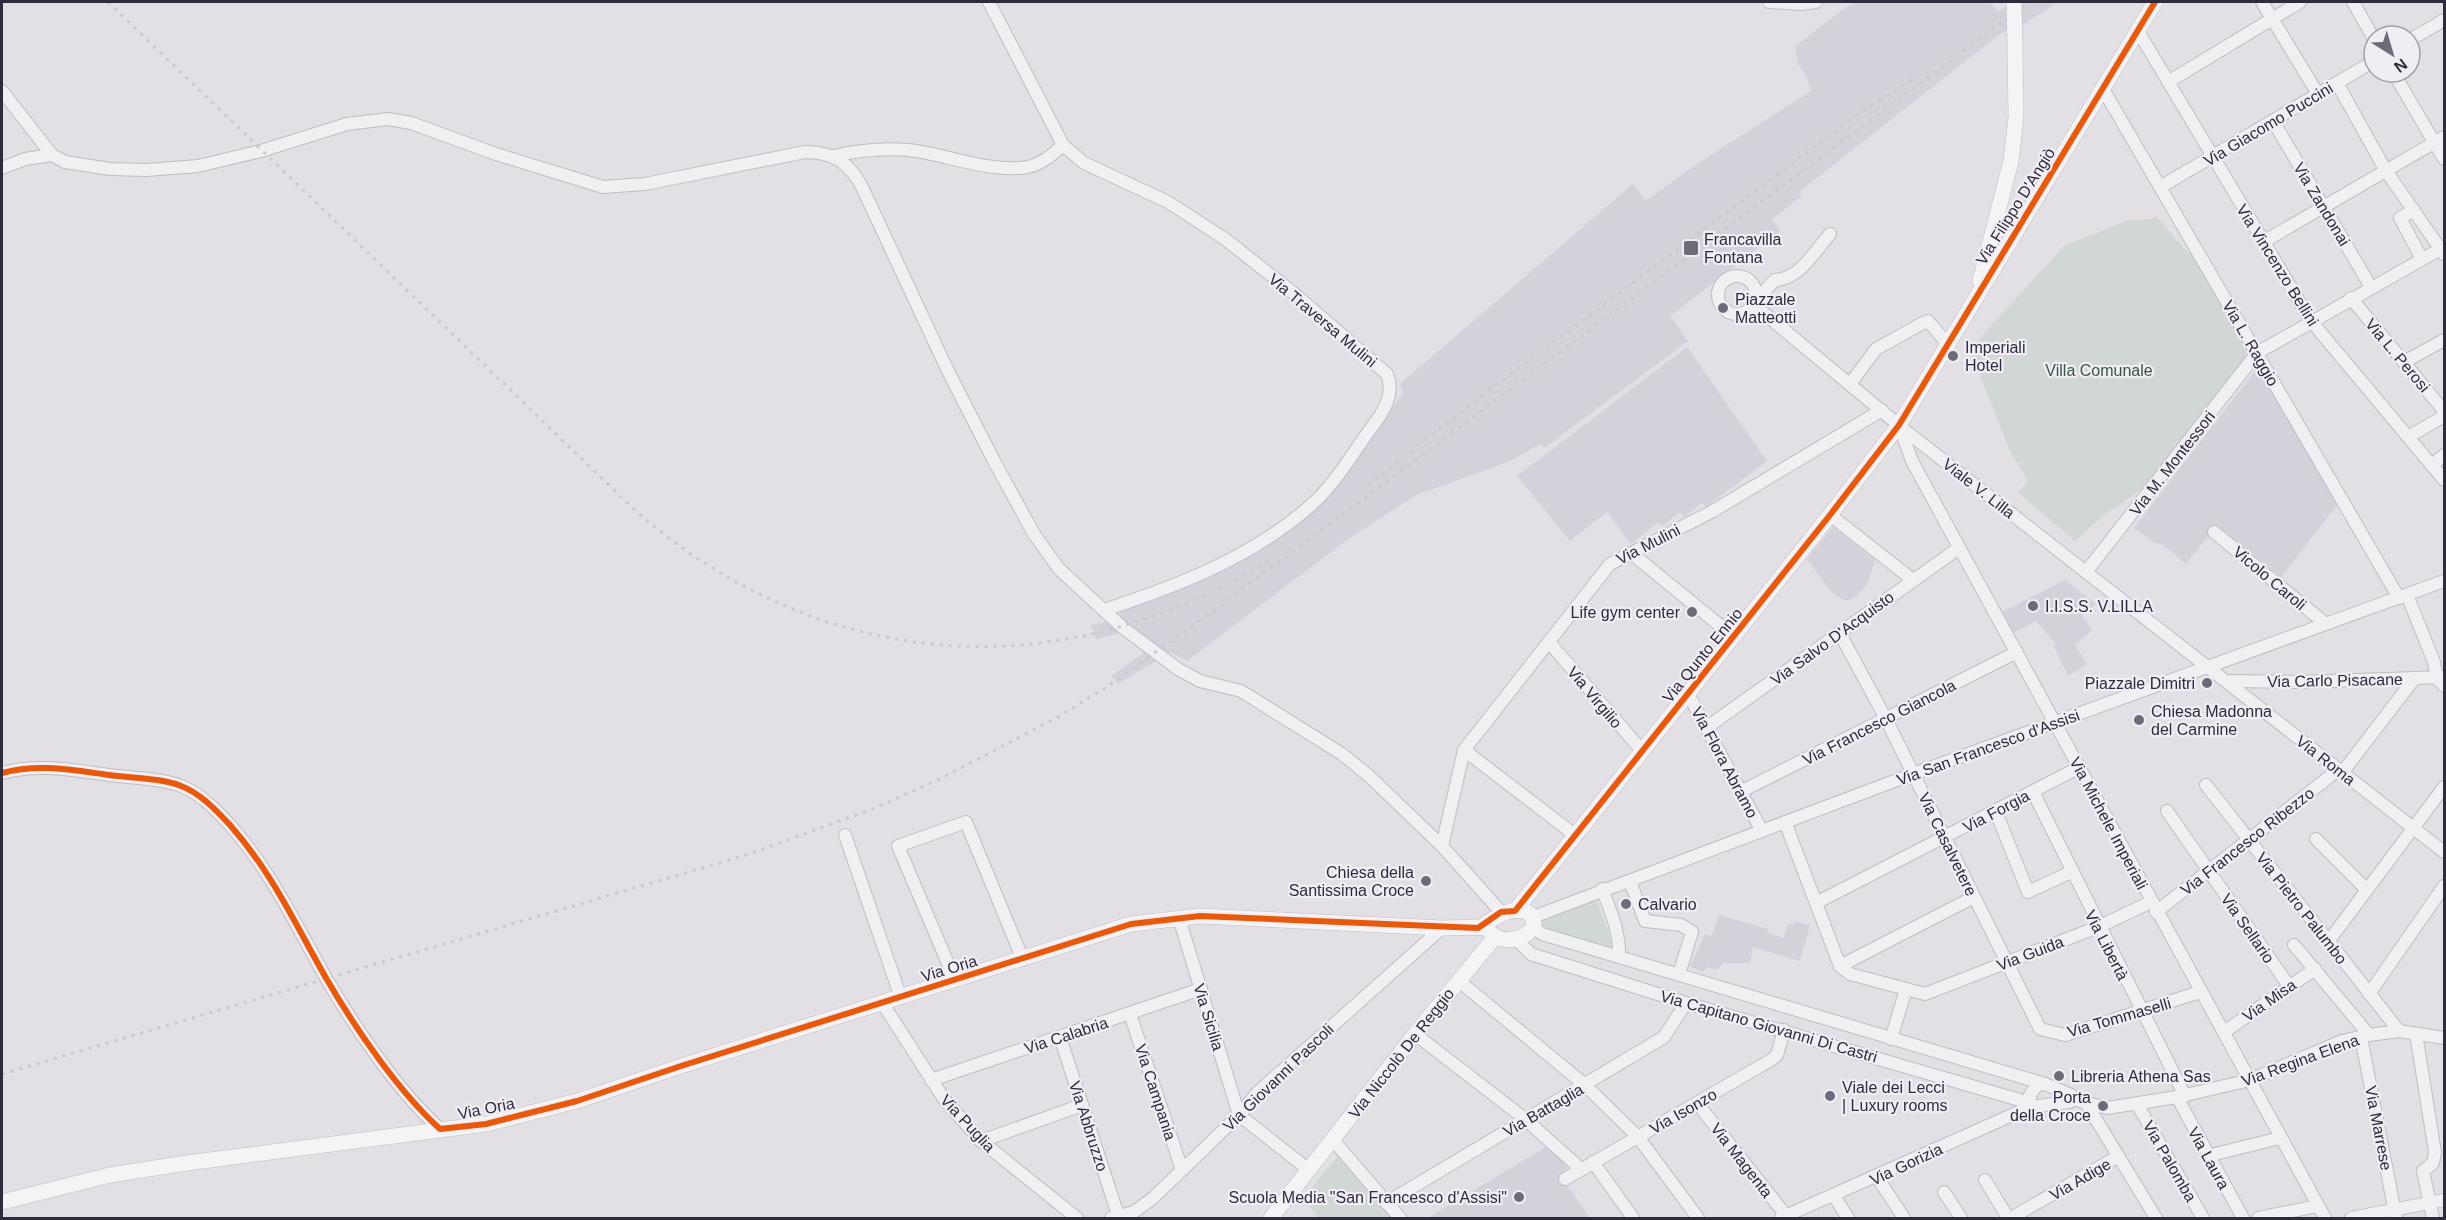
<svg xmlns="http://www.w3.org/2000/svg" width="2446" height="1220" viewBox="0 0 2446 1220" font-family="Helvetica,sans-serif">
<rect width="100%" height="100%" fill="#e2e0e5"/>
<g fill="#d3d1d9">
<polygon points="1857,2 1990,2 1998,12 2012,2 2058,2 2023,25 2017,22 1991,41 1800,191 1802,196 1772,219 1780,231 1670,316 1688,341 1544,448 1541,444 1508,462 1416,495 1348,539 1187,661 1171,652 1118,684 1111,676 1144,653 1120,633 1096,639 1091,625 1120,618 1120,611 1224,571 1257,553 1331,495 1403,393 1400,384 1633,184 1646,201 1694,166 1811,91 1806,76 1798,64 1795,46 1844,9"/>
<polygon points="1687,347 1767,461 1706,507 1702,503 1684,517 1680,512 1662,526 1658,522 1631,544 1607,512 1570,541 1517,476"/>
<polygon points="2258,367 2338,504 2281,577 2217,525 2186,564 2162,544 2155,543 2134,528"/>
<polygon points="1833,527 1875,560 1867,584 1857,596 1850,600 1843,600 1831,591 1807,559"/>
<polygon points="2065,580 2096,604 2082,616 2092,630 2075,645 2087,664 2068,676 2054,646 2056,644 2036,621 2013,633 2002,612"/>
<polygon points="1719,915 1768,929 1768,933 1784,938 1788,924 1793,925 1794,922 1810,925 1800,961 1753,947 1750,963 1723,963 1717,970 1706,967 1704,972 1690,967 1705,934 1712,936"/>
<polygon points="1546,1147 1567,1165 1566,1172 1561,1176 1590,1218 1428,1218"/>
</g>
<g fill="#d0d7d4">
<polygon points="2156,216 2188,253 2193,251 2251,353 2149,483 2113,510 2111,509 2075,541 2018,493 2028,481 2009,449 1970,349 2064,246 2126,221 2151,219"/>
<polygon points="1592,900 1598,904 1615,951 1542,929 1543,916"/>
<polygon points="1339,1155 1392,1218 1319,1218 1303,1198"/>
</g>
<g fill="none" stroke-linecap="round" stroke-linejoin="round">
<g stroke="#bfbdc2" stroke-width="14">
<g id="minor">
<path d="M989,2L1063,145L1084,163L1168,202L1225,239L1296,295L1387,374C1397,399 1378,418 1364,438C1347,462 1332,487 1310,506C1251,558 1177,586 1104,610"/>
<polyline points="1769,2 1800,4 1816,2"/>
<polyline points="2262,2 2318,94"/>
<polyline points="2353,2 2374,39"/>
<polyline points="2138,31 2311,321 2444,480"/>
<polyline points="2410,40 2444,20"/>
<polyline points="2393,72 2444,159"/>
<polyline points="2168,82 2300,2"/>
<polyline points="2337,83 2386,171 2444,254"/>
<polyline points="2103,89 2399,598"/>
<path d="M2,91L52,155L65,162L110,169L147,170L198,166L261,151L347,124L388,119L411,123L496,154L603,187L645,184L805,152C833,152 849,162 862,187L948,371L994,461L1034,534L1059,569L1122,627L1178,669L1200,681L1241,691L1342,754L1368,775L1442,846L1501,912"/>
<polyline points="2273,121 2371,287"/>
<path d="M834,156C860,150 882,148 908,150C947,154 987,173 1028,167C1042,164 1053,154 1063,145"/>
<polyline points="2,168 25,159 52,155"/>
<polyline points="2162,186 2374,61"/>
<polyline points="2414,210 2400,218 2422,259"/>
<polyline points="2263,242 2444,137"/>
<circle cx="1737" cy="295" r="19"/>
<polyline points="2351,298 2444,411"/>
<path d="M1756,300L1775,280C1800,279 1814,252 1830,234"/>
<polyline points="1754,305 1907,432 2444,852"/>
<polyline points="2404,362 2444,340"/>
<polyline points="1850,384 1876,349 1921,324 1928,321 1947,343"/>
<polyline points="1899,425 1912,461 2325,1218"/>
<polyline points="2410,436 2444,416"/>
<polyline points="2432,465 2444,455"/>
<polyline points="1830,515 1913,580"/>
<polyline points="2214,532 2326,624"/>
<polyline points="1631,553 1734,637"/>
<polyline points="2086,572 2257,353 2444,247"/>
<polyline points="2407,595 2434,662 2437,678 2444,686"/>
<polyline points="1839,632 1886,719 2040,1029 2065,1035 2200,992"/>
<polyline points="1549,642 1642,751"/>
<polyline points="2226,681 2300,682 2444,677"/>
<polyline points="1688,694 1762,831"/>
<polyline points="1706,728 1959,548"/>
<polyline points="1464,750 1575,835"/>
<path d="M2,773C38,763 72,770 109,775C130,778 162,778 181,786C200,793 216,810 230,825C273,874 294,922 326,978C355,1028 398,1091 440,1129"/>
<polyline points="2342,773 2414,679"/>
<polyline points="2206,785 2399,1031"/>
<polyline points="1740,792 2017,652"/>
<polyline points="2033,792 2185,1096"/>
<polyline points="2167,811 2289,986"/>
<polyline points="1996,812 2028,892 2071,872"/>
<polyline points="1785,822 1840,966 1850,974 1925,994 2098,927 2151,902"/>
<polyline points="845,835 901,998"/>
<polyline points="2316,839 2367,890"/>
<polyline points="1442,846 1464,750 1610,564 1713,511 1882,410"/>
<polyline points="1630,881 1645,921 1681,925 1692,932 1679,974"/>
<path d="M1602,889C1611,912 1620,932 1619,957"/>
<polyline points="1816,903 2080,767"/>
<polyline points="2156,912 2338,770"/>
<polyline points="1533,917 1913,774 2444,581"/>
<polyline points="1179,918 1239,1115 1309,1170"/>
<polyline points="1534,927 1542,934 2045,1084"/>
<polyline points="1515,938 1531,954 1686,1003 2030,1103"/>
<polyline points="2328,942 2444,787"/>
<polyline points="2294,945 2369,1035"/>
<polyline points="1840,966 1974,897"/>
<polyline points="955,980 898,846 966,822 1023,960"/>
<polyline points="1459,981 1585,1085 1638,1137 1698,1218"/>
<polyline points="2369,994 2444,886"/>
<polyline points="883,1004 944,1099 981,1141 1077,1218"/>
<polyline points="1130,1014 1182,1170"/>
<polyline points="2224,1032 2315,969"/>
<polyline points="1415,1034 1525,1119 1581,1169"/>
<polyline points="2416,1034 2435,1152 2433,1163 2423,1171 2433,1218"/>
<polyline points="1060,1037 1118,1215"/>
<polyline points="2361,1037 2396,1218"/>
<polyline points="1891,1039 1906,989"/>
<polyline points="931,1080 1201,989"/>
<polygon points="2045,1084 2071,1095 2072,1099 2070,1102 2030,1107 2030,1095 2037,1085"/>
<polyline points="2177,1097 2243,1218"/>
<polyline points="2072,1099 2107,1108 2177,1097 2250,1080 2342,1041 2369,1035 2399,1031 2444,1038"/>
<polyline points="1697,1103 1788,1218"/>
<polyline points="2086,1103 2156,1218"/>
<polyline points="2137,1104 2203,1218"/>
<polyline points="1333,1140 1400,1218"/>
<polyline points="981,1141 1082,1105"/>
<polyline points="2207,1156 2280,1138"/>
<polyline points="1593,1162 1633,1218"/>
<polyline points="1877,1177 1904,1218"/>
<polyline points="1565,1179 1771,1060 1777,1055 1784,1030"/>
<polyline points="1985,1180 2008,1218"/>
<polyline points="1944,1192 1961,1218"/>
<polyline points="1834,1196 1848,1218"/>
<polyline points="1386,1203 1664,1037 1686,1003"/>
<polyline points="1111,1218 1134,1212 1153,1198 1239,1115 1257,1093 1442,928"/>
<polyline points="1781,1218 2030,1107"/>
<polyline points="2011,1218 2117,1157"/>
<polyline points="2258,1218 2317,1206"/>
<polyline points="2351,1218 2444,1200"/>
</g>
</g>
<g stroke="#bfbdc2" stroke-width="16">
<g id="major">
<polyline points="1980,281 2011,161 2016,117 2015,48"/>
<polyline points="1515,911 1830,515 1899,425 2155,2"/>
<path d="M1478,928C1494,920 1515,899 1533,917L1534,927C1524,940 1502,945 1490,932"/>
<polyline points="2,1202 110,1175 187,1163 486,1124 577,1101 681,1066 1131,924 1200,916 1442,928 1487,927"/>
<polyline points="1271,1218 1415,1034 1495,937"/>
</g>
</g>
<use href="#minor" stroke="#f0eff2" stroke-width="12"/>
<use href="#major" stroke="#f5f4f5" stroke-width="15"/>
<g stroke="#cac9cc" stroke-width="3" stroke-dasharray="3 6" stroke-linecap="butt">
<path d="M108,2L640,515C827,674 1063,689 1271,559"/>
<polyline points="1368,485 1492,388 1857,115 1914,78"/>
<polyline points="2,1074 665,879 752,853 875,808 940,779 1058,717 1108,686 1212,612 2029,2"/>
</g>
<g stroke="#bfbdc2" stroke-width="16" stroke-linecap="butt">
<polyline id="major-bridge" points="2014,2 2015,48"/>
</g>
<use href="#major-bridge" stroke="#f5f4f5" stroke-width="15"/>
<g stroke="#f0eef4" stroke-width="10">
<path id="cycleway" d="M2,773C38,763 72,770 109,775C130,778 162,778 181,786C200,793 216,810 230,825C273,874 294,922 326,978C355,1028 398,1091 440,1129L486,1124L577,1101L681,1066L1131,924L1200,916L1478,928L1501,912L1515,911L1830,515L1899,425L2155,2"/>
</g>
<use href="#cycleway" stroke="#e8590c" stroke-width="6"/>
</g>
<g fill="#6e6a77" stroke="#f0eef4" stroke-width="2">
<rect x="1683" y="240" width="16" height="16" rx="3"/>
<circle cx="1723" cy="308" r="6"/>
<circle cx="1953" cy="356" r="6"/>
<circle cx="2033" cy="606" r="6"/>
<circle cx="1692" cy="612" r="6"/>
<circle cx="2207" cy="683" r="6"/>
<circle cx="2139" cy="720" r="6"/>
<circle cx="1426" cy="881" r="6"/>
<circle cx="1626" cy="904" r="6"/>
<circle cx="2059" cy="1076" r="6"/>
<circle cx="1830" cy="1096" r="6"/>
<circle cx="2103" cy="1106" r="6"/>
<circle cx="1519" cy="1197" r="6"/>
</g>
<g text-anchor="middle" stroke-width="4.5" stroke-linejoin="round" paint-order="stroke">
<g font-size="16" fill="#2f2a3c" stroke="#f0eef4">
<text transform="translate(2268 124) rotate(-31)" y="6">Via Giacomo Puccini</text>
<text transform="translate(2322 204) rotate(59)" y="6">Via Zandonai</text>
<text transform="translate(2015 206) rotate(-58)" y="6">Via Filippo D'Angiò</text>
<text transform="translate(2278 265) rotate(58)" y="6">Via Vincenzo Bellini</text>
<text transform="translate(1323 320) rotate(40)" y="6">Via Traversa Mulini</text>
<text transform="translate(2251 343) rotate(60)" y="6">Via L. Raggio</text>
<text transform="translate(2398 355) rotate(50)" y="6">Via L. Perosi</text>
<text transform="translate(2172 463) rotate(-52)" y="6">Via M. Montessori</text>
<text transform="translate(1979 488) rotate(38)" y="6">Viale V. Lilla</text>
<text transform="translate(1648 544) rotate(-27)" y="6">Via Mulini</text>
<text transform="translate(2270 578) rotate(40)" y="6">Vicolo Caroli</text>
<text transform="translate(1832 638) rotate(-36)" y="6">Via Salvo D'Acquisto</text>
<text transform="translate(1702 655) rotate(-51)" y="6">Via Qunto Ennio</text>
<text transform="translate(2335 680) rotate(-1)" y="6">Via Carlo Pisacane</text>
<text transform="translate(1595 697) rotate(50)" y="6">Via Virgilio</text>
<text transform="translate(1879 722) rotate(-27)" y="6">Via Francesco Giancola</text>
<text transform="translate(1988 747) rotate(-20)" y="6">Via San Francesco d'Assisi</text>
<text transform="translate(2326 760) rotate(38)" y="6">Via Roma</text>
<text transform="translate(1725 762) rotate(62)" y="6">Via Flora Abramo</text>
<text transform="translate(1996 811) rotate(-28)" y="6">Via Forgia</text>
<text transform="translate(2109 823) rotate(62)" y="6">Via Michele Imperiali</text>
<text transform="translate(2247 841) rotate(-38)" y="6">Via Francesco Ribezzo</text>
<text transform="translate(1948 844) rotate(64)" y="6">Via Casalvetere</text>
<text transform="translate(2302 908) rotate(52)" y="6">Via Pietro Palumbo</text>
<text transform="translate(2248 928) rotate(55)" y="6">Via Sellario</text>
<text transform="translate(2107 945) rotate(63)" y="6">Via Libertà</text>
<text transform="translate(2030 953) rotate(-21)" y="6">Via Guida</text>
<text transform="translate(949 968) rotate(-17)" y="6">Via Oria</text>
<text transform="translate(2269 1000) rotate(-35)" y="6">Via Misa</text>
<text transform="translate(1209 1017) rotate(73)" y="6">Via Sicilia</text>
<text transform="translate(2119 1017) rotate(-16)" y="6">Via Tommaselli</text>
<text transform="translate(1769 1026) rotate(16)" y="6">Via Capitano Giovanni Di Castri</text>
<text transform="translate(1066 1035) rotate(-18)" y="6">Via Calabria</text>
<text transform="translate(1401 1053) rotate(-52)" y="6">Via Niccolò De Reggio</text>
<text transform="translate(2300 1060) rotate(-20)" y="6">Via Regina Elena</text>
<text transform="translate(1278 1077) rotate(-44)" y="6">Via Giovanni Pascoli</text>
<text transform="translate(1156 1092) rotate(72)" y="6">Via Campania</text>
<text transform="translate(486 1108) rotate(-11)" y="6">Via Oria</text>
<text transform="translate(1543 1110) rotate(-30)" y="6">Via Battaglia</text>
<text transform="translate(1683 1111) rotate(-30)" y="6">Via Isonzo</text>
<text transform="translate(968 1123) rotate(47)" y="6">Via Puglia</text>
<text transform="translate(1089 1126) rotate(72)" y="6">Via Abbruzzo</text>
<text transform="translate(2379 1128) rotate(79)" y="6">Via Marrese</text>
<text transform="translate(2209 1158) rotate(61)" y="6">Via Laura</text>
<text transform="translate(1742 1160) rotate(52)" y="6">Via Magenta</text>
<text transform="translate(2170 1161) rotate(60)" y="6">Via Palomba</text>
<text transform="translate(1906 1164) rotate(-25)" y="6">Via Gorizia</text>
<text transform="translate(2080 1179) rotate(-30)" y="6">Via Adige</text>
</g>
<g font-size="16" fill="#2f2a3c" stroke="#f0eef4" text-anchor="start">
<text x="1704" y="245">Francavilla<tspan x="1704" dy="18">Fontana</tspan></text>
<text x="1735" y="305">Piazzale<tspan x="1735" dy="18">Matteotti</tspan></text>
<text x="1965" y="353">Imperiali<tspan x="1965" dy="18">Hotel</tspan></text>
<text x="2045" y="612">I.I.S.S. V.LILLA</text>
<text x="1680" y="618" text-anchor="end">Life gym center</text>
<text x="2195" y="689" text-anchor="end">Piazzale Dimitri</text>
<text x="2151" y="717">Chiesa Madonna<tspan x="2151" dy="18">del Carmine</tspan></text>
<text x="1414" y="878" text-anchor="end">Chiesa della<tspan x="1414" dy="18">Santissima Croce</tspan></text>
<text x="1638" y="910">Calvario</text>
<text x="2071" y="1082">Libreria Athena Sas</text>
<text x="1842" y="1093">Viale dei Lecci<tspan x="1842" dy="18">| Luxury rooms</tspan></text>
<text x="2091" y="1103" text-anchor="end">Porta<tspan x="2091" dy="18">della Croce</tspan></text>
<text x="1507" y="1203" text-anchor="end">Scuola Media "San Francesco d'Assisi"</text>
</g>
<g font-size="16" fill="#385647" stroke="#f0eef4">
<text x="2099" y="376">Villa Comunale</text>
</g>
</g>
<rect width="2446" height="1220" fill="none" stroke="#2f2a3c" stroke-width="6"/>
<g transform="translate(2392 54) rotate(143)"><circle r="28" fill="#f0eef4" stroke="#a3a0aa" stroke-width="1.5"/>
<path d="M0-4.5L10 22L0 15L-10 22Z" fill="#6e6a77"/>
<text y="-9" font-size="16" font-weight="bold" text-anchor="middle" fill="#2f2a3c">N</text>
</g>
</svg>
